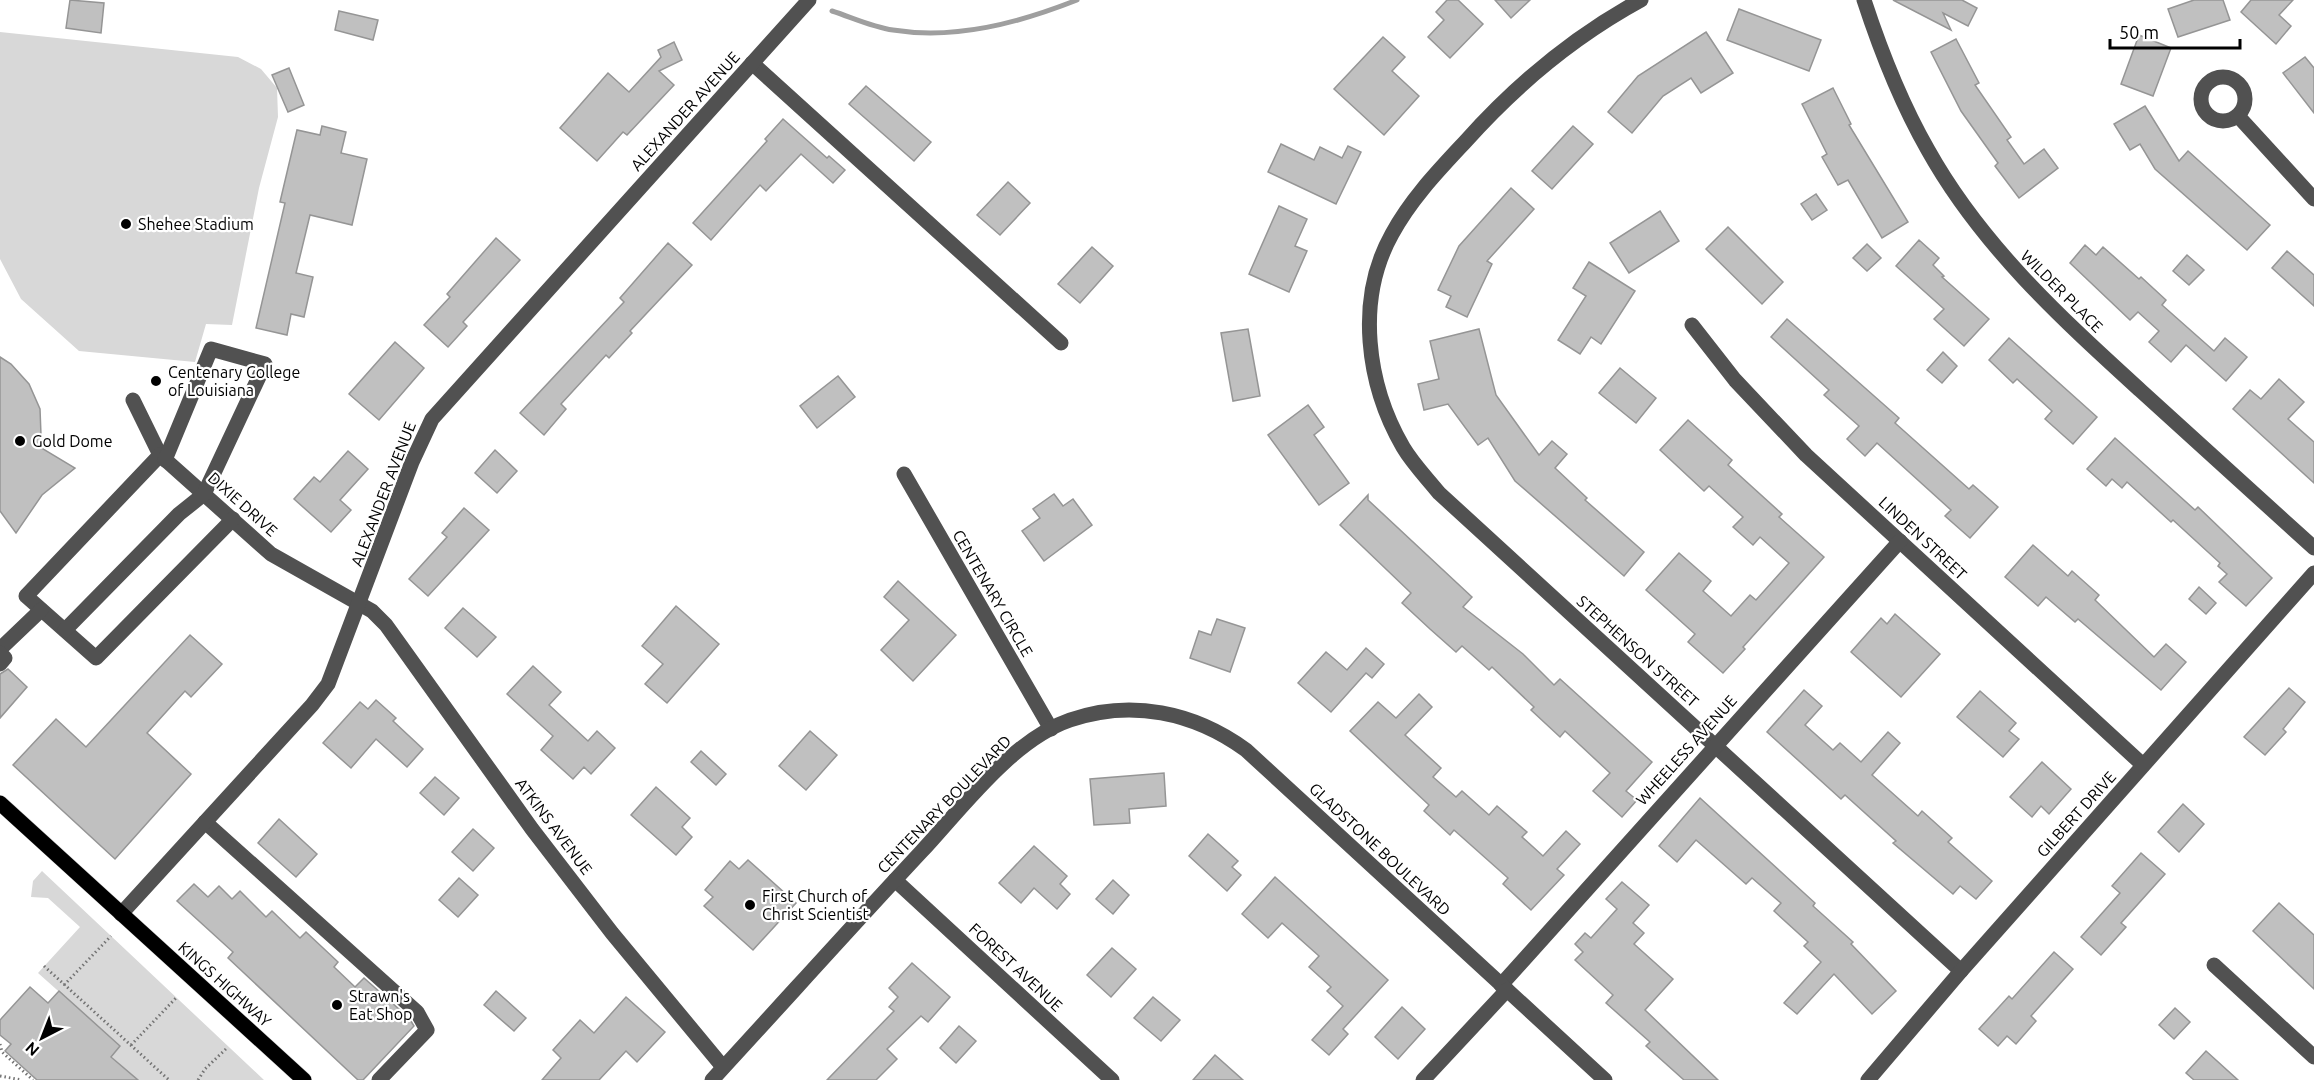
<svg xmlns="http://www.w3.org/2000/svg" width="2314" height="1080" viewBox="0 0 2314 1080" font-family="Ubuntu,sans-serif">
<rect width="100%" height="100%" fill="#fff"/>
<g fill="#d8d8d8">
<polygon points="0,32 238,57 261,69 277,88 278,117 259,188 232,325 206,324 195,362 79,351 21,299 0,259"/>
<polygon points="42,871 264,1080 137,1080 112,1057 120,1046 38,973 80,927 48,898 31,897 33,881"/>
</g>
<g fill="none" stroke-linecap="round" stroke-linejoin="round">
<path stroke="#9f9f9f" stroke-width="5" d="M832,11C851,17 872,27 893,30C955,40 1019,23 1077,0"/>
</g>
<g fill="#c0c0c0" stroke="#959595" stroke-width="1.5">
<polygon points="70,0 104,3 101,33 66,28"/>
<polygon points="1447,0 1458,0 1483,24 1450,58 1428,37 1444,20 1436,12"/>
<polygon points="1495,0 1530,0 1511,18"/>
<polygon points="1893,0 1962,0 1977,8 1968,26 1943,13 1951,30"/>
<polygon points="2194,0 2223,0 2230,20 2178,37 2168,9"/>
<polygon points="2251,0 2293,0 2279,15 2291,26 2276,44 2241,12"/>
<polygon points="1739,9 1821,40 1809,71 1727,40"/>
<polygon points="339,11 378,20 373,40 335,30"/>
<polygon points="1706,32 1733,73 1701,93 1691,78 1663,96 1632,133 1608,112 1638,76"/>
<polygon points="2139,35 2171,48 2153,96 2121,84"/>
<polygon points="1383,37 1405,57 1392,71 1419,96 1384,135 1334,89"/>
<polygon points="1956,39 1979,83 1975,85 2011,137 2007,140 2024,164 2044,149 2058,168 2019,198 1995,166 1998,163 1961,111 1931,52"/>
<polygon points="674,42 682,60 659,71 674,85 627,135 623,132 597,161 560,128 608,73 629,92 661,57 658,50"/>
<polygon points="2305,57 2314,68 2314,113 2283,73"/>
<polygon points="289,68 304,105 288,112 272,75"/>
<polygon points="866,86 931,142 914,161 849,104"/>
<polygon points="1833,88 1851,124 1849,125 1908,222 1882,238 1848,180 1838,185 1822,157 1827,154 1802,104"/>
<polygon points="2145,106 2179,161 2188,151 2270,225 2247,250 2155,169 2140,144 2130,150 2114,124"/>
<polygon points="783,119 827,158 829,156 845,170 833,183 801,154 766,191 760,185 711,240 693,223 767,141 765,139"/>
<polygon points="322,126 346,132 341,153 367,159 352,225 310,215 296,273 313,277 304,317 291,314 287,335 256,328 285,203 280,202 297,130 320,135"/>
<polygon points="1573,126 1593,144 1552,189 1532,171"/>
<polygon points="1281,144 1314,160 1320,147 1342,158 1348,146 1361,152 1336,204 1268,172"/>
<polygon points="1008,182 1030,203 1000,235 977,215"/>
<polygon points="1511,188 1534,209 1487,261 1492,264 1467,317 1446,307 1451,296 1438,290 1459,246"/>
<polygon points="1816,194 1827,210 1812,220 1801,204"/>
<polygon points="1279,206 1307,219 1295,246 1307,251 1289,292 1249,274"/>
<polygon points="1660,211 1679,241 1629,273 1610,243"/>
<polygon points="1728,227 1783,282 1762,304 1706,249"/>
<polygon points="496,238 520,260 463,322 467,326 448,347 424,325 450,297 447,294"/>
<polygon points="1919,240 1939,258 1933,265 1944,276 1942,277 1989,319 1964,346 1934,319 1944,309 1896,266"/>
<polygon points="668,243 692,265 630,331 632,333 609,358 606,355 561,404 566,409 544,435 520,413 624,302 620,298"/>
<polygon points="1867,244 1881,258 1867,271 1853,258"/>
<polygon points="2085,245 2096,255 2103,247 2139,279 2141,277 2166,300 2162,305 2214,351 2225,338 2247,357 2226,381 2186,345 2171,362 2149,342 2159,331 2138,312 2130,320 2070,263"/>
<polygon points="1092,247 1113,266 1080,303 1058,284"/>
<polygon points="2287,251 2314,275 2314,306 2272,268"/>
<polygon points="2187,255 2204,270 2189,285 2173,271"/>
<polygon points="1589,262 1635,291 1601,344 1591,337 1580,354 1558,340 1586,296 1573,288"/>
<polygon points="1787,319 1899,418 1895,423 1969,489 1973,485 1998,507 1970,538 1945,516 1951,510 1877,443 1865,456 1847,439 1859,426 1824,395 1829,390 1771,337"/>
<polygon points="1248,329 1260,396 1233,401 1221,333"/>
<polygon points="1479,329 1496,395 1539,455 1552,441 1567,454 1555,468 1587,498 1585,500 1644,552 1624,576 1515,481 1488,438 1478,445 1448,404 1424,410 1418,384 1439,379 1430,341"/>
<polygon points="2009,338 2097,417 2073,444 2045,419 2052,411 2017,379 2013,383 1989,360"/>
<polygon points="395,342 424,368 379,420 349,394"/>
<polygon points="1943,352 1957,366 1942,383 1927,370"/>
<polygon points="0,357 11,364 29,384 40,409 41,435 38,446 75,468 42,495 16,533 0,511"/>
<polygon points="1620,368 1656,398 1636,423 1599,393"/>
<polygon points="838,376 855,397 817,428 800,406"/>
<polygon points="2279,379 2304,402 2288,419 2314,442 2314,483 2233,409 2250,390 2261,399"/>
<polygon points="1308,405 1324,427 1314,435 1349,483 1319,505 1268,435"/>
<polygon points="1688,420 1732,460 1728,465 1782,514 1779,517 1824,557 1743,647 1745,649 1723,673 1688,642 1695,634 1646,590 1679,553 1711,581 1703,591 1731,616 1750,595 1756,600 1789,563 1760,537 1753,545 1733,527 1743,517 1709,486 1704,491 1660,450"/>
<polygon points="2115,438 2195,510 2198,507 2272,578 2246,606 2219,582 2227,574 2218,566 2220,563 2173,520 2171,522 2127,482 2122,488 2112,479 2106,486 2087,469"/>
<polygon points="495,450 517,471 497,493 475,473"/>
<polygon points="348,451 368,469 340,500 351,510 331,532 294,499 314,477 320,482"/>
<polygon points="1054,494 1063,506 1073,499 1092,525 1044,561 1022,531 1040,518 1033,509"/>
<polygon points="1368,495 1368,500 1472,597 1463,607 1523,654 1554,685 1560,679 1652,762 1626,791 1637,800 1622,817 1593,791 1610,773 1565,731 1560,737 1531,710 1534,707 1492,667 1489,670 1462,646 1456,652 1430,629 1402,603 1411,593 1340,525"/>
<polygon points="464,508 489,530 428,596 409,579 447,537 442,533"/>
<polygon points="2033,545 2068,576 2072,571 2099,595 2095,600 2154,657 2166,644 2186,662 2161,690 2078,619 2075,622 2046,597 2038,606 2005,577"/>
<polygon points="898,581 956,635 913,681 881,650 909,620 884,597"/>
<polygon points="2199,587 2216,603 2206,614 2189,599"/>
<polygon points="676,606 719,644 667,703 645,684 663,664 642,646"/>
<polygon points="463,608 496,637 477,657 445,628"/>
<polygon points="1895,614 1940,654 1901,697 1851,652 1881,618 1887,624"/>
<polygon points="1217,619 1245,628 1230,672 1190,658 1199,631 1211,635"/>
<polygon points="190,635 222,664 191,697 185,691 147,733 191,774 115,859 13,765 56,719 86,747"/>
<polygon points="1366,648 1384,664 1372,678 1366,673 1331,712 1298,683 1326,652 1347,670"/>
<polygon points="533,666 561,692 549,705 588,741 597,731 615,748 591,774 584,767 573,779 541,750 553,736 507,694"/>
<polygon points="8,669 27,687 0,718 0,674"/>
<polygon points="2289,688 2305,702 2283,729 2286,732 2265,755 2244,737"/>
<polygon points="1804,690 1822,706 1805,725 1833,750 1840,743 1861,762 1888,732 1900,743 1872,775 1918,816 1922,811 1952,838 1948,842 1992,881 1976,899 1960,886 1953,894 1893,843 1896,841 1845,795 1841,799 1767,732"/>
<polygon points="1980,691 2016,723 2009,731 2019,739 2003,757 1957,717"/>
<polygon points="1419,694 1432,707 1405,735 1441,768 1433,777 1456,797 1462,791 1489,815 1497,806 1527,832 1522,837 1543,856 1566,831 1580,844 1557,869 1564,875 1531,910 1503,884 1508,878 1454,830 1450,835 1424,811 1429,805 1350,731 1378,702 1396,718"/>
<polygon points="376,700 396,718 393,721 423,749 407,767 376,739 351,768 323,743 360,702 368,709"/>
<polygon points="810,731 837,755 806,790 779,766"/>
<polygon points="701,751 726,774 716,785 691,762"/>
<polygon points="2042,762 2071,789 2049,814 2041,806 2032,817 2010,797"/>
<polygon points="1164,773 1166,806 1129,809 1130,823 1094,825 1090,779"/>
<polygon points="435,777 459,798 444,815 420,793"/>
<polygon points="656,787 690,818 682,827 692,837 676,855 631,815"/>
<polygon points="1700,798 1815,903 1813,906 1853,942 1851,944 1896,991 1872,1014 1834,974 1797,1014 1784,1003 1821,962 1804,946 1808,942 1774,911 1781,903 1752,878 1746,884 1696,840 1677,862 1659,846"/>
<polygon points="2183,804 2204,824 2179,852 2158,832"/>
<polygon points="279,819 317,854 296,877 258,843"/>
<polygon points="473,829 494,848 473,871 452,852"/>
<polygon points="1208,834 1238,861 1232,867 1241,875 1227,891 1189,856"/>
<polygon points="1034,846 1067,876 1060,884 1070,894 1057,909 1034,888 1021,903 999,883"/>
<polygon points="2141,853 2165,874 2121,923 2126,927 2101,955 2081,937 2120,893 2112,886"/>
<polygon points="748,860 796,903 753,950 704,906 713,897 705,890 730,861 739,869"/>
<polygon points="1275,877 1388,980 1343,1029 1348,1034 1329,1055 1312,1040 1343,1006 1327,991 1331,987 1309,967 1319,956 1282,923 1268,938 1242,914"/>
<polygon points="459,878 478,895 458,917 439,900"/>
<polygon points="1113,880 1129,895 1113,914 1096,899"/>
<polygon points="1622,882 1649,905 1633,923 1644,933 1634,944 1673,979 1645,1010 1718,1080 1684,1080 1646,1046 1650,1042 1606,1003 1613,995 1575,960 1583,952 1575,944 1585,933 1591,938 1617,909 1606,899"/>
<polygon points="194,884 208,897 219,886 232,899 240,891 266,917 272,911 300,938 306,932 338,962 334,967 355,987 364,978 409,1018 414,1026 363,1080 358,1080 228,958 233,952 177,901"/>
<polygon points="2279,903 2314,935 2314,989 2253,931"/>
<polygon points="1112,948 1136,969 1111,997 1087,975"/>
<polygon points="2054,952 2073,969 2031,1016 2036,1021 2016,1044 2007,1036 1998,1046 1979,1029 2009,996 2012,999"/>
<polygon points="912,963 950,997 928,1022 921,1016 887,1049 897,1059 876,1080 827,1080 894,1011 889,1007 898,997 889,988"/>
<polygon points="30,987 48,1003 59,991 120,1046 111,1057 138,1080 37,1080 5,1051 11,1044 0,1035 0,1020"/>
<polygon points="496,991 526,1018 514,1031 484,1005"/>
<polygon points="626,997 665,1032 637,1062 626,1051 599,1080 542,1080 561,1058 553,1050 580,1020 594,1033"/>
<polygon points="1153,997 1180,1020 1161,1041 1134,1018"/>
<polygon points="1402,1007 1425,1029 1398,1059 1375,1037"/>
<polygon points="2175,1008 2190,1022 2174,1039 2159,1025"/>
<polygon points="959,1026 976,1041 956,1063 940,1048"/>
<polygon points="2206,1051 2238,1080 2194,1080 2186,1073"/>
<polygon points="1215,1055 1243,1080 1193,1080"/>
</g>
<g fill="none" stroke-linecap="round" stroke-linejoin="round">
<g stroke="#dbdbdb" stroke-width="16">
<polyline id="major" points="0,803 304,1080"/>
</g>
<g stroke="#737373" stroke-width="3" stroke-dasharray="1.5 3" stroke-linecap="butt">
<polyline points="44,966 169,1080"/>
<polyline points="64,985 111,936"/>
<polyline points="0,1044 2,1052 33,1080"/>
<polyline points="131,1045 176,998"/>
<polyline points="0,1076 22,1080"/>
<polyline points="198,1080 205,1069 228,1047"/>
</g>
<g stroke="#515151" stroke-width="15">
<path d="M1641,0C1575,36 1514,87 1465,142C1438,171 1411,199 1392,234C1355,300 1367,385 1403,447C1413,464 1427,478 1439,493L1961,971"/>
<path d="M1864,0C1881,52 1901,103 1928,150C1981,245 2060,317 2140,390C2198,443 2256,496 2314,548"/>
<polyline points="752,63 1061,343"/>
<circle cx="2223" cy="99" r="22"/>
<polyline points="2238,116 2314,199"/>
<polyline points="1692,325 1735,380 1806,455 2143,765"/>
<polyline points="133,400 160,455 271,554 372,611 386,625 532,829 612,933 723,1067"/>
<polyline points="160,455 26,596 96,658 233,519"/>
<polyline points="904,474 1051,729"/>
<polyline points="65,630 179,514 204,494 265,364 211,349 165,460"/>
<polyline points="0,649 41,610"/>
<polyline points="0,653 5,658 0,664"/>
<polyline points="205,822 417,1012 427,1030 379,1080"/>
<polyline points="895,880 1112,1080"/>
<polyline points="121,914 312,705 328,684 412,462 432,419 809,0"/>
<polyline points="2214,965 2314,1057"/>
<polyline points="1501,985 1900,541"/>
<path d="M712,1080C782,1004 851,927 921,852C962,808 1012,740 1070,720C1131,699 1194,712 1246,750L1605,1080"/>
<polyline points="1423,1080 1507,990"/>
<polyline points="1868,1080 1961,971 2314,573"/>
</g>
<use href="#major" stroke="#000" stroke-width="15"/>
</g>
<g fill="#000" stroke="#fff" stroke-width="2">
<circle cx="126" cy="224" r="6"/>
<circle cx="156" cy="381" r="6"/>
<circle cx="20" cy="441" r="6"/>
<circle cx="750" cy="905" r="6"/>
<circle cx="337" cy="1005" r="6"/>
</g>
<g text-anchor="middle" stroke-width="4.5" stroke-linejoin="round" paint-order="stroke">
<g font-size="16" fill="#000" stroke="#fff">
<text transform="translate(685 111) rotate(-48)" y="6">ALEXANDER AVENUE</text>
<text transform="translate(2062 291) rotate(45)" y="6">WILDER PLACE</text>
<text transform="translate(383 494) rotate(-69)" y="6">ALEXANDER AVENUE</text>
<text transform="translate(243 504) rotate(42)" y="6">DIXIE DRIVE</text>
<text transform="translate(1923 538) rotate(43)" y="6">LINDEN STREET</text>
<text transform="translate(993 593) rotate(60)" y="6">CENTENARY CIRCLE</text>
<text transform="translate(1638 651) rotate(42)" y="6">STEPHENSON STREET</text>
<text transform="translate(1686 750) rotate(-48)" y="6">WHEELESS AVENUE</text>
<text transform="translate(944 804) rotate(-46)" y="6">CENTENARY BOULEVARD</text>
<text transform="translate(2076 814) rotate(-48)" y="6">GILBERT DRIVE</text>
<text transform="translate(554 826) rotate(53)" y="6">ATKINS AVENUE</text>
<text transform="translate(1380 849) rotate(43)" y="6">GLADSTONE BOULEVARD</text>
<text transform="translate(1016 967) rotate(43)" y="6">FOREST AVENUE</text>
<text transform="translate(225 984) rotate(42)" y="6">KINGS HIGHWAY</text>
</g>
<g font-size="16" fill="#000" stroke="#fff" text-anchor="start">
<text x="138" y="230">Shehee Stadium</text>
<text x="168" y="378">Centenary College<tspan x="168" dy="18">of Louisiana</tspan></text>
<text x="32" y="447">Gold Dome</text>
<text x="762" y="902">First Church of<tspan x="762" dy="18">Christ Scientist</tspan></text>
<text x="349" y="1002">Strawn's<tspan x="349" dy="18">Eat Shop</tspan></text>
</g>
</g>
<g transform="translate(42 1038) rotate(222)" stroke="#ffffff" stroke-width="4.5" paint-order="stroke">
<path d="M0-4.5L10 22L0 15L-10 22Z" fill="#000000"/>
<text y="-9" font-size="16" font-weight="bold" text-anchor="middle" fill="#000000">N</text>
</g>
<path d="M2110 39v9h130v-9" fill="none" stroke="#000000" stroke-width="3"/>
<text x="2119" y="39" font-size="18" fill="#000000" stroke="#ffffff" stroke-width="4.5" paint-order="stroke">50 m</text>
</svg>
